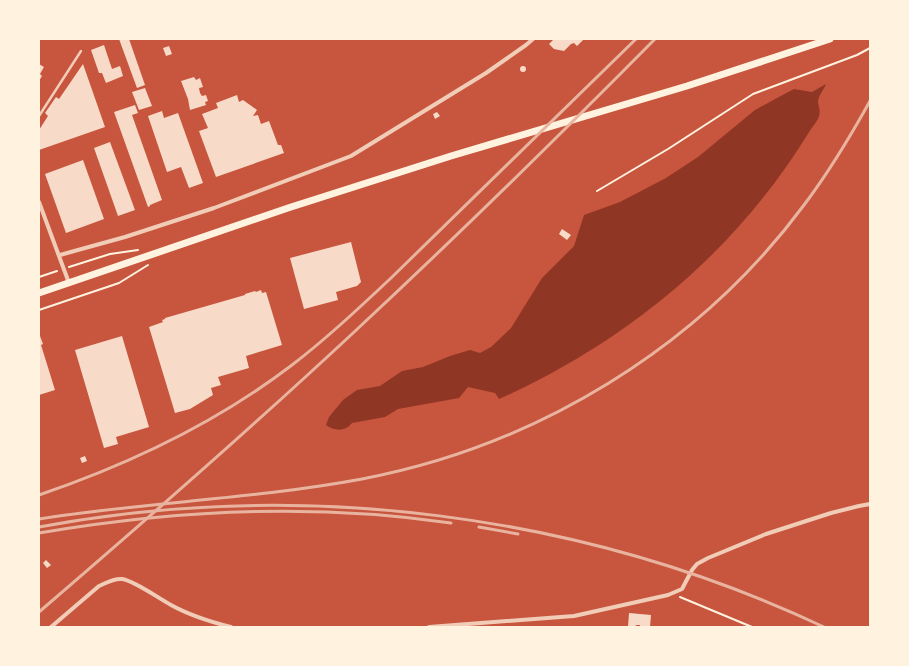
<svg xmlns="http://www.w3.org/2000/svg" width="909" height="666" viewBox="0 0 909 666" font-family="Cabin,sans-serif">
<rect width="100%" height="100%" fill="#c8553d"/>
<path fill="#8f3625" d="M826,84C824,89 819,95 818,101C818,105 821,111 819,116C818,120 814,125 811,129C803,142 795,154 786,167C714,270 613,348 499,399L495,393L468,387L459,398L398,409L385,417L352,423C345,432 334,431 326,425L329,417L343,400L357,390L380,386L402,371L423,367L450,356L470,350L480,353L491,347L511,328L542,278L574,246L584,215L620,202L666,178L698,157L755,110L777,98L794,89L812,92Z"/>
<g fill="#f7dbc8">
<polygon points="119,39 129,39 145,85 137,88"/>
<polygon points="554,39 584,39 577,46 574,43 571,44 564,51 554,49 549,44"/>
<polygon points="104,45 112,69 120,66 123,76 106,83 102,73 99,73 91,50"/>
<polygon points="169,46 172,54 166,56 163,48"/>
<polygon points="39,64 44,67 40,74 42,76 39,81"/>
<polygon points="83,64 105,127 39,150 39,130 48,116 45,113 56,97 59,99"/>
<circle cx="523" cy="69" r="3"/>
<polygon points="194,77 196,80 200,78 203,87 199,88 200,93 202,96 206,95 208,101 205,102 206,105 190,110 188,99 181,81"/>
<polygon points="145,88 152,106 139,110 132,92"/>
<polygon points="237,95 239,102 243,100 257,110 253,116 258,115 261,124 269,121 278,145 281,145 284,153 216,177 199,131 208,128 202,114 218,108 216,103"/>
<polygon points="135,105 138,113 132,115 162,200 150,205 150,206 148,207 114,112"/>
<polygon points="162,111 164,118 178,113 203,183 189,188 181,167 167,172 148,116"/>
<polygon points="437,112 440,116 435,119 433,114"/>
<polygon points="110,142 135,210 118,216 94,148"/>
<polygon points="83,160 104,219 66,233 45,174"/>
<polygon points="562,229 571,235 567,240 559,234"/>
<polygon points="351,242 361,282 357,286 336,292 338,300 304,309 290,258"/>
<polygon points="261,290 262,293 266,292 282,345 246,356 249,368 218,377 221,385 211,388 213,395 190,409 175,413 149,327 163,322 162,320 165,319 165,318 245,295 245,294 255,291 256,292"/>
<polygon points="39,336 40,336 43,344 41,345 55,390 39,395"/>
<polygon points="122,336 149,427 116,437 118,444 104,448 75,350"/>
<polygon points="85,456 87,461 82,463 80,458"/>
<polygon points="46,560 51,565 47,568 43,563"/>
<polygon points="629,613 651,615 650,627 640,627 640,625 636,625 635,627 628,627"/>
</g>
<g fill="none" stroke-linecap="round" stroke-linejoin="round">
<g stroke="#fff3e0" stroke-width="2">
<polyline points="597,191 668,149 753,94 857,55 870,48"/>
<polyline points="69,267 110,254 138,250"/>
<polyline points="39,277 57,271"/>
<polyline points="39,310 119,283 148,265"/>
<polyline points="680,597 752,627"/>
</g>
<polyline stroke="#f1ccb7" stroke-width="2.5" points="39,116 81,51"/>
<g stroke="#f1ccb7" stroke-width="4">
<polyline points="39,202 69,283"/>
<polyline points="60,255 125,237 214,208 351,156 486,73 526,45 533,39"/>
<path d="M51,627L99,586C106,583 114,578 122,579C135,581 158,598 171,605C189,615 211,622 231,627"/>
<polyline points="429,627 574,616 668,595 682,589 692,570 697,564 708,558 766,534 831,513 859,506 870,504"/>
</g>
<polyline stroke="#fff3e0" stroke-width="7" points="39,293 288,208 451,156 687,86 830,39"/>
<g stroke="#e9b49f" stroke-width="3">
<path d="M39,495C130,464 215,424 292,365C326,339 358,309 390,279L636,39"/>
<path d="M39,519C146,502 255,499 362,479C536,446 698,348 804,205C829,172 850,137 870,101"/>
<path d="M39,527C302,478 582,513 824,627"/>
<polyline points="479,527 518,534"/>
<path d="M39,533C174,510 315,503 451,523"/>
<path d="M39,612C145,521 250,429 352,334C455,238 556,139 655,39"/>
</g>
</g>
<rect width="909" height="666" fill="none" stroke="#fff3e0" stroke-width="80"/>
</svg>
